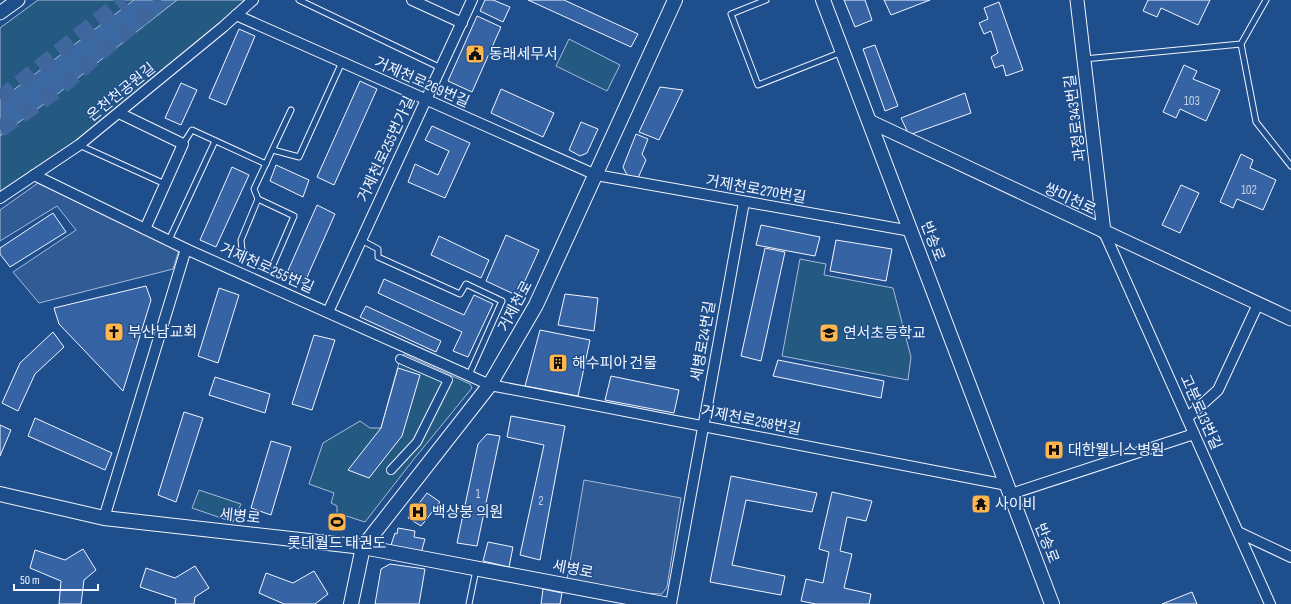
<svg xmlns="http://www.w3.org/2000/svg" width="1291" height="604" viewBox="0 0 1291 604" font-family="'Sofia Sans Condensed','Noto Sans KR',sans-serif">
<rect width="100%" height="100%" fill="#1f4e8c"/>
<g fill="#245a82" stroke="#a8bbd7">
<path d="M38,0H249C168,68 88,137 0,196V28Z"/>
<polygon points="569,39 620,65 607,91 556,66"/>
<polygon points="800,259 826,264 824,275 893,288 911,357 908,380 782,356"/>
<polygon points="404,354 470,384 472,388 414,459 365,522 337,513 337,506 331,503 334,493 309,484 323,443 360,421 370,428 381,428 400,359"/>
<polygon points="199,490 241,504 233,522 192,508"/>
</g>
<g fill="#305b95" stroke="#a8bbd7">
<polygon points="38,183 179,250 173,269 39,303 13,272 76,230 57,206 0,241 0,210"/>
<polygon points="584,480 681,498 667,587 662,594 642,593 567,580"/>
</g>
<polygon fill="#3b69a3" stroke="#a8bbd7" points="134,0 177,0 55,96 0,136 0,100"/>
<g fill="#3563a3" stroke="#f2f6ff">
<polygon points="485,0 493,0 510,7 503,22 480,11"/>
<polygon points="528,0 564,0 638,34 631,47"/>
<polygon points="844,0 865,0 872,20 855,27"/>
<polygon points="884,0 930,0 891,15"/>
<polygon points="1148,0 1210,0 1198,25 1161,8 1157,17 1143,11"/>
<polygon points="999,2 1023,70 1006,76 1003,65 995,68 991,57 998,53 991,31 984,34 979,23 988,19 984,8"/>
<polygon points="477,16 501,27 472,92 448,81"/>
<polygon points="239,29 255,36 226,105 209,98"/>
<polygon points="875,45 898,106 885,111 863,49"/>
<polygon points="1184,65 1197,71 1193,79 1220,90 1206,121 1180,109 1176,118 1163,112"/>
<polygon points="360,81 377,89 334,185 317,177"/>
<polygon points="181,83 197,90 181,125 165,118"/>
<polygon points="660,87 683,90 659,140 639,132"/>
<polygon points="501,89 554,113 543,137 491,113"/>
<polygon points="965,93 971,113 909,135 901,118"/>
<polygon points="581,122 598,129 587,153 580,156 569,150"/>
<polygon points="432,126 470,143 445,198 408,182 415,164 438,175 449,151 425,140"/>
<polygon points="636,134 648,139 642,154 646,160 638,178 627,175 623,167"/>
<polygon points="1241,154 1253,160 1250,168 1276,180 1263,210 1237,199 1233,208 1220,202"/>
<polygon points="276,165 309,180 303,197 270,181"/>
<polygon points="232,167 249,175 216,247 200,240"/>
<polygon points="1181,185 1199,193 1180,233 1162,225"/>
<polygon points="317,205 335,214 304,284 286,275"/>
<polygon points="53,213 66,232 10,267 0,254 0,248"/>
<polygon points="761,225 820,237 815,256 756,245"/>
<polygon points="506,235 539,250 518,296 486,281"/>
<polygon points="439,236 489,260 481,278 431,255"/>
<polygon points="836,240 892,249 886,281 830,271"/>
<polygon points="765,248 785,252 761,361 741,356"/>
<polygon points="384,279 464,315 474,295 493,304 468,357 453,351 462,332 378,293"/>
<polygon points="146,286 151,300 123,391 59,324 54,308"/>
<polygon points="219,288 239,295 218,363 198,356"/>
<polygon points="565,294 598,298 594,331 558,325"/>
<polygon points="366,306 441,341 436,352 360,317"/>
<polygon points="540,330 590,340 578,396 525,386"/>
<polygon points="53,332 64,347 35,374 18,411 2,403 20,363"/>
<polygon points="314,335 335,340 312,410 292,404"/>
<polygon points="778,360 884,381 881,398 773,376"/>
<polygon points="398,368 420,375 402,436 369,478 348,470 381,428"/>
<polygon points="611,376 679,390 674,413 605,400"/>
<polygon points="215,377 270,394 265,413 209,395"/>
<polygon points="184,412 203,418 176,502 158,495"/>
<polygon points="511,416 565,426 540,560 520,555 544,445 507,437"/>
<polygon points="35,418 112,453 105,470 28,436"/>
<polygon points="0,425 11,430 0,456"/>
<polygon points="487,434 500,436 477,546 457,543 478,444"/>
<polygon points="271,441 291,447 271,515 251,508"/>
<polygon points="731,476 817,493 812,512 746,500 732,565 785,576 781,595 710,582"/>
<polygon points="832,492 872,501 866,521 847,517 840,551 852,554 844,588 871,594 869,604 816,604 801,601 806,579 823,583 829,552 819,549"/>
<polygon points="427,493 440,502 421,526 408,518"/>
<polygon points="398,528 415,531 414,537 425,539 421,553 391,545 395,533 397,534"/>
<polygon points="488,542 513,547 509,567 483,561"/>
<polygon points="83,549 96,570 84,580 81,604 59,604 61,581 30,568 35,550 65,560"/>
<polygon points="390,564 425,569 419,604 375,604 381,569"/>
<polygon points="195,566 209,588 195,597 194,604 175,604 176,599 140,587 146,568 175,578"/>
<polygon points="314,571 328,594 315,604 284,604 259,593 266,573 293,583"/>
<polygon points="543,589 562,593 560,604 541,604"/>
<polygon points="1192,592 1197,604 1162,604"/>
</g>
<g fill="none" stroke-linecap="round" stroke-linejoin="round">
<g stroke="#3f679d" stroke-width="17" stroke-dasharray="17 8" stroke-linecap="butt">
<polyline points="0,99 124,0"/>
<polyline points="0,129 58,89 161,0"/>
</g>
<g stroke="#f2f6ff" stroke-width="7">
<g id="service">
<polyline points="299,0 441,68"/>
<polyline points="766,0 731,14 758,85 842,52"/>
<polyline points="1241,44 1256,122 1291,166"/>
<polyline points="1084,59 1241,44 1266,0"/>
<polyline points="183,144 192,130 266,164"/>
<polyline points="79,145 165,184"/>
<polyline points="273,150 299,157 342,62"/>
<polyline points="258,199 294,216 273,265"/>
<polyline points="169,240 215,141"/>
<polyline points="361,240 378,249 378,257 460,294 466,284 502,301 469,375"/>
<polyline points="249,257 242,250 241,240 258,199 254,189 291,110"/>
<polyline points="469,604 476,570"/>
</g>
</g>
<g stroke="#f2f6ff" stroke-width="10">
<polyline id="pedestrian" points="391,470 417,442 448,380 400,359"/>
</g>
<g stroke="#f2f6ff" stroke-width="12">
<g id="minor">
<polyline points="412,0 462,23"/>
<polyline points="236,15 596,175 911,231"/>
<polyline points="119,113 183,144 145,229"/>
<polyline points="34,175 186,249 490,385 1007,485"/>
<polyline points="0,198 79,145 223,27 253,0"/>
<polyline points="1104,232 1270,604"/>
<polyline points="328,312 472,0"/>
<polyline points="1187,418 1218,390 1258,304"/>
<polyline points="1011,494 1194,434"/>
<polyline points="104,518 186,249"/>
<polyline points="1238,532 1291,557"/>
<polyline points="671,604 744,202"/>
</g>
</g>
<g stroke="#f2f6ff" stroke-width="15">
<g id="tertiary">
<polyline points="1077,0 1104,232"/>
<polyline points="0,13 18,0"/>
<polyline points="869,121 1291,319"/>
</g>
</g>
<g stroke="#f2f6ff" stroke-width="16">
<g id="secondary">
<polyline points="823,0 1052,604"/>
<polyline points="0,494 104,518 363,547 664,604"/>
<polyline points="351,604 363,547 489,386 536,305 675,0"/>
</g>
</g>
<use href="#service" stroke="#1f4e8c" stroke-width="5"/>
<use href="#pedestrian" stroke="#1f4e8c" stroke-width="8"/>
<use href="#minor" stroke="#1f4e8c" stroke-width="10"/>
<use href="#tertiary" stroke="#1f4e8c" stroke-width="13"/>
<use href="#secondary" stroke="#1f4e8c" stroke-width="14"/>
</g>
<defs>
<g id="civic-square" transform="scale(1)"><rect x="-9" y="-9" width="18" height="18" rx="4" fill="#ffb74d" stroke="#1f4e8c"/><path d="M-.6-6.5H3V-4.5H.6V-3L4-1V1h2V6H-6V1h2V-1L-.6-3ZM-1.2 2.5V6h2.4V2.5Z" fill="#111"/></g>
<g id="church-square" transform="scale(1)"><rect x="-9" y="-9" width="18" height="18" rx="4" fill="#ffb74d" stroke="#1f4e8c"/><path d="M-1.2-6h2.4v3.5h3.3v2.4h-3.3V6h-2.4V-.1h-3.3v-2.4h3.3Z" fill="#111"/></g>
<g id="school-square" transform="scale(1)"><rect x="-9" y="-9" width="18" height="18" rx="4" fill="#ffb74d" stroke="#1f4e8c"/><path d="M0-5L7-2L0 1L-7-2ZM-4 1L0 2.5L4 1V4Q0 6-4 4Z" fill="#111"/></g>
<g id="building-square" transform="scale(1)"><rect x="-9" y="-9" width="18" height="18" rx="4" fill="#ffb74d" stroke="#1f4e8c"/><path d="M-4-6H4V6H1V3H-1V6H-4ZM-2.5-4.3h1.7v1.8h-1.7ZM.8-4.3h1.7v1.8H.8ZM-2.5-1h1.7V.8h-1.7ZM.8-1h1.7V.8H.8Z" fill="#111"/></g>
<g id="hospital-square" transform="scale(1)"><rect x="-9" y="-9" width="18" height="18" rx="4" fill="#ffb74d" stroke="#1f4e8c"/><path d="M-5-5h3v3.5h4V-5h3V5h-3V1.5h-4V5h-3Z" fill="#111"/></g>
<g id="temple-square" transform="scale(1)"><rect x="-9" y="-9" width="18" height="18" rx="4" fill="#ffb74d" stroke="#1f4e8c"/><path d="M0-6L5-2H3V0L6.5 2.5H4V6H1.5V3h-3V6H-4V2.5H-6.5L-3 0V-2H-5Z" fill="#111"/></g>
<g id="stadium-square" transform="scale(1)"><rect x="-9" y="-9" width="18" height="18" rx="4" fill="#ffb74d" stroke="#1f4e8c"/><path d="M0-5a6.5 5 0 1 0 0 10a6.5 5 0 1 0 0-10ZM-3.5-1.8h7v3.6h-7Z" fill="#111"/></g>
</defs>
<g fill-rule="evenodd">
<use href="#civic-square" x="475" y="54"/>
<use href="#church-square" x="114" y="332"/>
<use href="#school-square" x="829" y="333"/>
<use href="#building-square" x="558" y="363"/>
<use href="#hospital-square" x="1054" y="450"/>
<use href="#temple-square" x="981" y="504"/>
<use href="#hospital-square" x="418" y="512"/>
<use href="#stadium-square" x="337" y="522"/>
</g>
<g text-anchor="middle" stroke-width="3" stroke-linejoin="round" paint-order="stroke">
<g font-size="13" fill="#c3d1e8">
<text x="1192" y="105">103</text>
<text x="1249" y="194">102</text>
<text x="478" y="498">1</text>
<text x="541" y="505">2</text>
</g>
<g font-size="15" fill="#f2f6ff" stroke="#1f4e8c" text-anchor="start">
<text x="489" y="59">동래세무서</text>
<text x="128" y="337">부산남교회</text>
<text x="843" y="338">연서초등학교</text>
<text x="572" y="368">해수피아 건물</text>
<text x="1068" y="455">대한웰니스병원</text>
<text x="995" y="509">사이비</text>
<text x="432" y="517">백상붕 의원</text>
<text x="337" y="548" text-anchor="middle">롯데월드 태권도</text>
</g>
<g font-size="15" fill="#f2f6ff" stroke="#1f4e8c">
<text transform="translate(422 82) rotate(24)" y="5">거제천로269번길</text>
<text transform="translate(121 92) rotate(-39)" y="5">온천천공원길</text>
<text transform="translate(1075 118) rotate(-97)" y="5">과정로343번길</text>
<text transform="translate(386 149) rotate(-65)" y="5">거제천로255번가길</text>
<text transform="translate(756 189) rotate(10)" y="5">거제천로270번길</text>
<text transform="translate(1070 199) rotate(25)" y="5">쌍미천로</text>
<text transform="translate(933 241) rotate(69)" y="5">반송로</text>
<text transform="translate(267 268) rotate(24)" y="5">거제천로255번길</text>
<text transform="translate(515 306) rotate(-62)" y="5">거제천로</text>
<text transform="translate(703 341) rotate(-80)" y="5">세병로24번길</text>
<text transform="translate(1201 412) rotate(66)" y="5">고분로13번길</text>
<text transform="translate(751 420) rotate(11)" y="5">거제천로258번길</text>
<text transform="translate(240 516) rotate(6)" y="5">세병로</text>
<text transform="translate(1047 543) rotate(69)" y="5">반송로</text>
<text transform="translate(573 569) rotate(11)" y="5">세병로</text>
</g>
</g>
<path d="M14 584v6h84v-6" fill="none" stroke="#f2f6ff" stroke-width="2"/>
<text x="20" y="584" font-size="12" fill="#f2f6ff" stroke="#1f4e8c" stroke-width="3" paint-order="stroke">50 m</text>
</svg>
